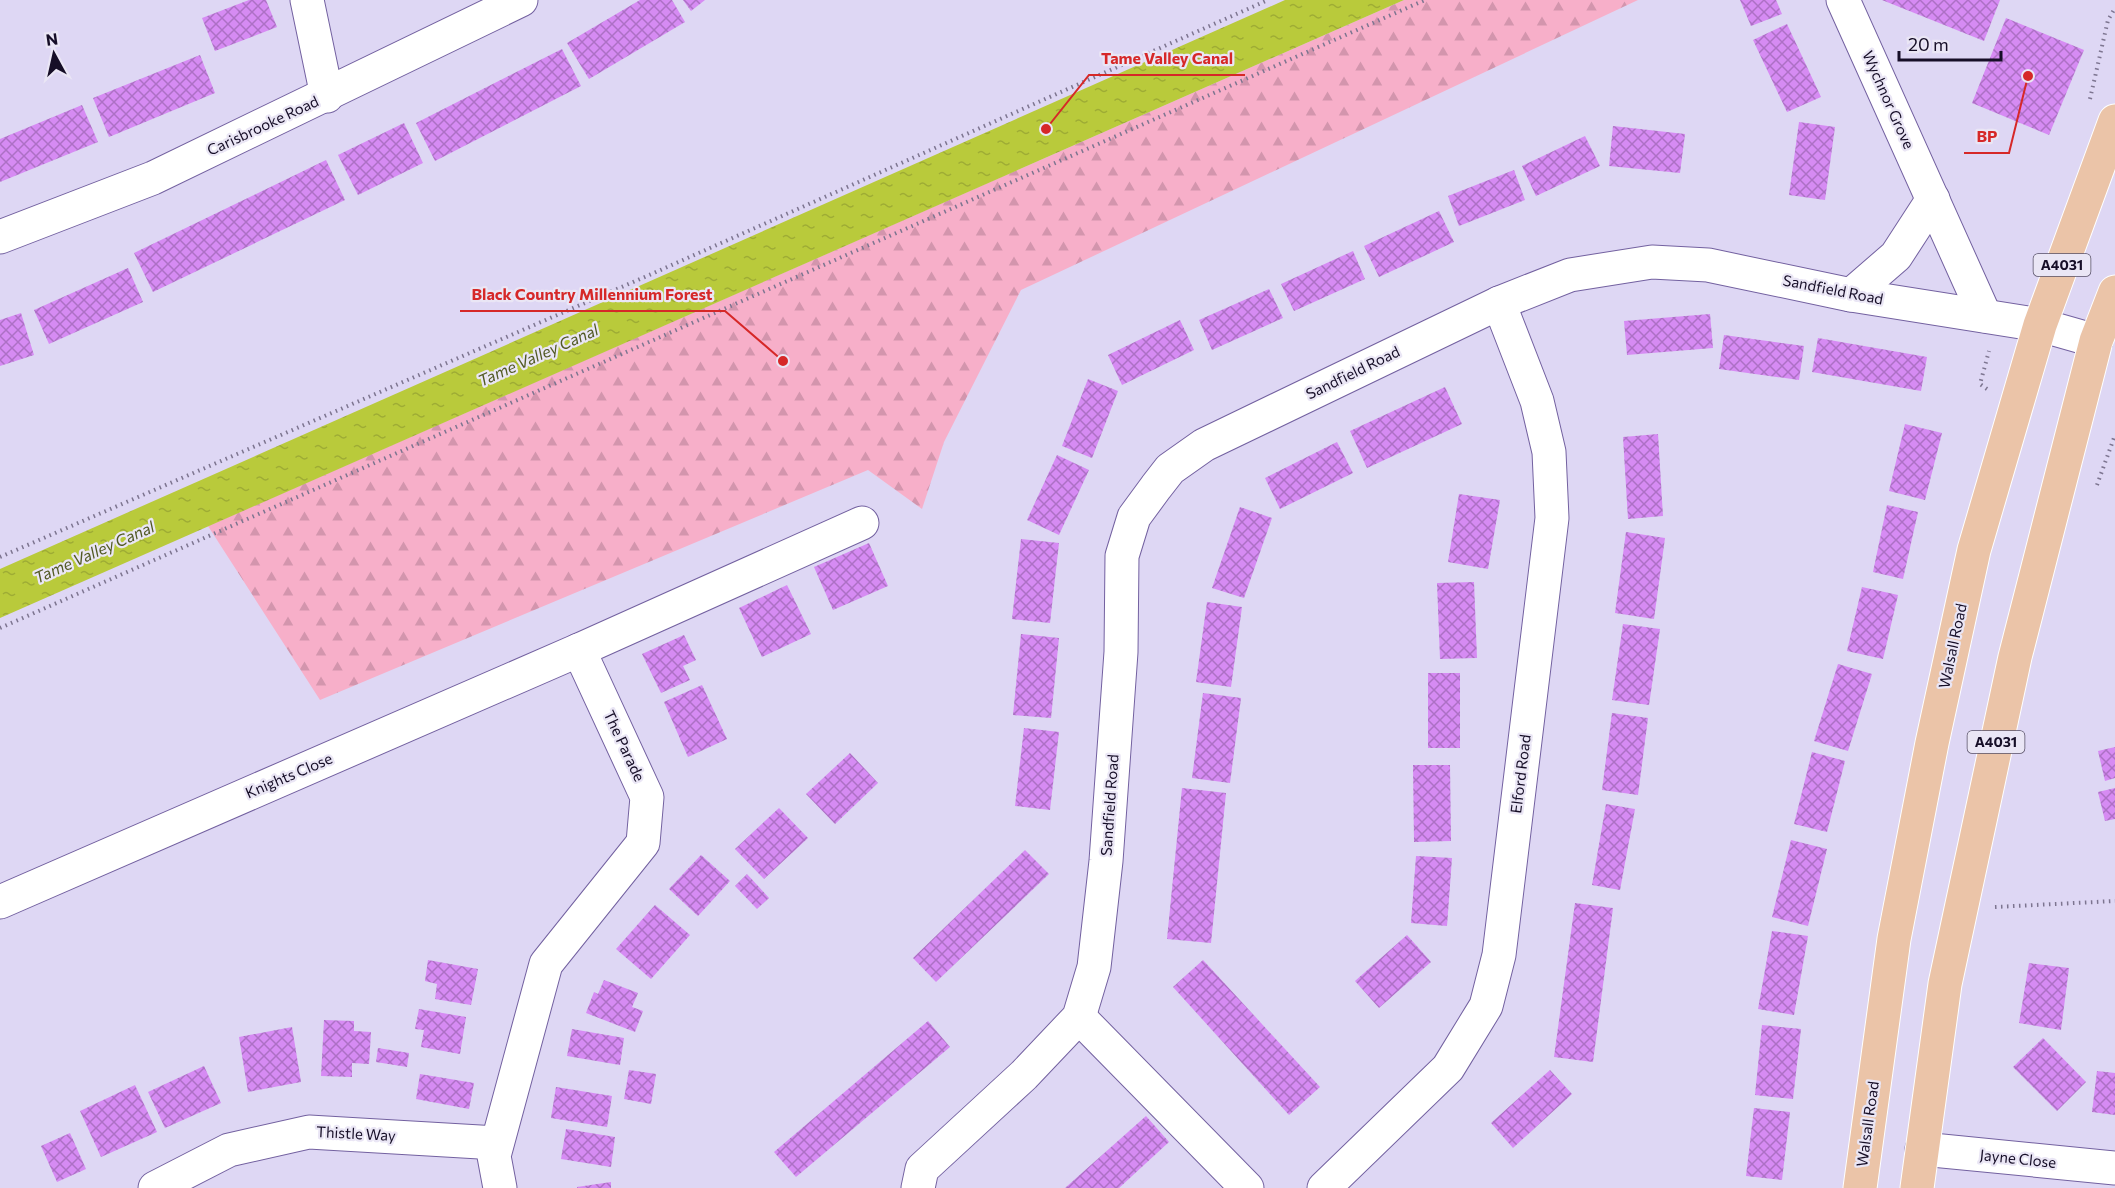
<svg xmlns="http://www.w3.org/2000/svg" width="2115" height="1188" viewBox="0 0 2115 1188" font-family="Commissioner,sans-serif">
<defs>
<pattern id="forest-firs" width="22" height="20" patternUnits="userSpaceOnUse" patternTransform="scale(1.5)"><rect width="22" height="20" fill="#f7afc9"/><path d="M5 1l3.5 6h-7zM16 11l3.5 6h-7z" fill="#d395ad"/></pattern>
<pattern id="water-ripples" width="26" height="14" patternUnits="userSpaceOnUse" patternTransform="scale(1.5)"><rect width="26" height="14" fill="#b9ca3b"/><path d="M2 4q2-2 4 0t4 0M15 11q2-2 4 0t4 0" fill="none" stroke="#9eac34"/></pattern>
<pattern id="building-cross-hatch" width="8" height="8" patternUnits="userSpaceOnUse" patternTransform="scale(1.5)"><rect width="8" height="8" fill="#d68bf3"/><path d="M0 0l8 8M0 8l8-8" fill="none" stroke="#ad70c5"/></pattern>
</defs>
<rect width="100%" height="100%" fill="#ded7f4"/>
<polygon fill="url(#forest-firs)" points="1404,0 1638,0 1021,290 944,442 922,509 868,470 320,700 208,526"/>
<polygon fill="url(#water-ripples)" points="1285,0 1404,0 0,618 0,569"/>
<g fill="url(#building-cross-hatch)">
<polygon points="249,0 266,0 277,27 215,51 202,18"/>
<polygon points="640,0 672,0 685,22 589,79 567,43"/>
<polygon points="683,0 705,0 691,11"/>
<polygon points="1740,0 1776,0 1782,14 1751,26"/>
<polygon points="1882,0 2000,0 1984,41"/>
<polygon points="2006,18 2084,50 2049,135 1972,103"/>
<polygon points="1787,24 1821,97 1787,112 1753,40"/>
<polygon points="562,49 581,86 435,161 416,123"/>
<polygon points="200,55 215,93 109,137 93,98"/>
<polygon points="82,105 98,142 0,182 0,139"/>
<polygon points="1799,122 1835,127 1825,200 1789,195"/>
<polygon points="404,123 423,163 358,195 338,155"/>
<polygon points="1613,126 1685,134 1680,173 1609,166"/>
<polygon points="1585,136 1600,166 1536,196 1522,166"/>
<polygon points="326,160 345,200 153,292 134,253"/>
<polygon points="1514,170 1525,200 1459,226 1448,196"/>
<polygon points="1439,211 1454,242 1379,277 1364,246"/>
<polygon points="1353,251 1365,279 1294,311 1281,284"/>
<polygon points="128,268 143,302 49,344 34,310"/>
<polygon points="1269,289 1283,318 1212,350 1199,320"/>
<polygon points="21,313 34,355 0,366 0,320"/>
<polygon points="1710,314 1713,348 1627,355 1624,321"/>
<polygon points="1180,320 1194,350 1122,385 1108,355"/>
<polygon points="1724,335 1804,346 1799,380 1719,369"/>
<polygon points="1818,338 1927,357 1921,391 1812,372"/>
<polygon points="1088,379 1118,391 1092,458 1062,446"/>
<polygon points="1445,387 1462,424 1367,468 1350,431"/>
<polygon points="1905,424 1942,433 1925,500 1889,491"/>
<polygon points="1658,434 1663,516 1628,519 1623,437"/>
<polygon points="1337,442 1353,473 1280,509 1265,478"/>
<polygon points="1057,455 1089,470 1059,535 1027,520"/>
<polygon points="1459,494 1500,500 1488,569 1448,562"/>
<polygon points="1887,505 1918,512 1903,579 1873,572"/>
<polygon points="1240,507 1272,518 1244,598 1212,588"/>
<polygon points="1626,532 1665,538 1654,619 1615,613"/>
<polygon points="1021,539 1059,543 1050,623 1012,619"/>
<polygon points="869,543 888,586 833,610 814,567"/>
<polygon points="1474,582 1477,658 1440,659 1437,583"/>
<polygon points="787,585 811,634 762,657 739,608"/>
<polygon points="1862,587 1898,595 1883,659 1847,651"/>
<polygon points="1207,602 1242,607 1231,687 1196,682"/>
<polygon points="1623,624 1660,629 1649,705 1612,700"/>
<polygon points="1021,634 1059,638 1051,718 1013,715"/>
<polygon points="684,635 696,660 683,666 690,680 661,693 642,654"/>
<polygon points="1838,664 1872,674 1848,751 1814,741"/>
<rect x="1428" y="673" width="32" height="75"/>
<polygon points="702,685 727,739 688,757 664,702"/>
<polygon points="1203,693 1241,698 1230,783 1192,778"/>
<polygon points="1612,713 1648,718 1638,795 1602,790"/>
<polygon points="1024,728 1059,732 1050,810 1015,806"/>
<polygon points="2115,747 2115,778 2105,781 2098,751"/>
<polygon points="1812,752 1845,761 1827,832 1794,824"/>
<polygon points="850,753 878,783 835,824 806,794"/>
<polygon points="1413,765 1450,765 1451,841 1414,842"/>
<polygon points="1182,788 1226,793 1211,943 1167,939"/>
<polygon points="2115,788 2115,819 2105,821 2098,792"/>
<polygon points="1606,804 1635,809 1620,890 1592,885"/>
<polygon points="779,808 808,838 764,879 735,849"/>
<polygon points="1791,840 1827,849 1808,926 1772,917"/>
<polygon points="1025,850 1049,874 936,982 913,958"/>
<polygon points="701,855 730,881 698,916 669,889"/>
<polygon points="1416,856 1452,858 1447,926 1411,923"/>
<polygon points="747,874 769,898 757,909 735,886"/>
<polygon points="1575,903 1613,908 1593,1062 1554,1057"/>
<polygon points="655,905 690,935 651,979 616,949"/>
<polygon points="1772,931 1808,936 1794,1015 1758,1009"/>
<polygon points="1407,935 1431,962 1379,1008 1355,981"/>
<polygon points="428,960 478,969 471,1005 435,999 437,984 425,981"/>
<polygon points="1203,960 1320,1087 1289,1115 1173,987"/>
<polygon points="2029,963 2069,968 2061,1030 2019,1023"/>
<polygon points="604,980 638,993 632,1007 643,1011 635,1032 586,1013 594,992 598,994"/>
<polygon points="419,1009 466,1017 460,1054 421,1047 424,1030 415,1029"/>
<polygon points="324,1020 354,1021 354,1031 371,1032 369,1064 352,1063 352,1077 321,1076"/>
<polygon points="928,1021 950,1047 796,1177 774,1152"/>
<polygon points="1762,1025 1801,1029 1793,1099 1755,1095"/>
<polygon points="292,1027 301,1082 248,1092 239,1037"/>
<polygon points="572,1029 624,1038 620,1065 567,1056"/>
<polygon points="2043,1038 2086,1082 2057,1111 2013,1067"/>
<polygon points="378,1048 409,1053 407,1067 376,1062"/>
<polygon points="204,1066 221,1103 165,1128 148,1092"/>
<polygon points="629,1070 656,1074 651,1104 624,1099"/>
<polygon points="1550,1070 1572,1094 1513,1148 1491,1123"/>
<polygon points="2097,1071 2115,1073 2115,1115 2092,1112"/>
<polygon points="420,1074 474,1083 469,1109 416,1099"/>
<polygon points="135,1085 157,1132 101,1157 80,1111"/>
<polygon points="556,1087 612,1096 607,1127 551,1118"/>
<polygon points="1754,1108 1790,1112 1782,1180 1746,1176"/>
<polygon points="1146,1116 1169,1142 1119,1188 1065,1188"/>
<polygon points="566,1129 615,1137 611,1167 561,1159"/>
<polygon points="70,1133 86,1169 57,1182 41,1146"/>
<polygon points="611,1182 611,1188 577,1188 577,1187"/>
</g>
<g fill="none" stroke-linecap="round" stroke-linejoin="round">
<g stroke="#7361a0" stroke-width="35">
<g id="street">
<polyline points="307,0 327,96"/>
<polyline points="1843,0 1985,316"/>
<polyline points="0,237 153,178 521,0"/>
<polyline points="1851,295 1896,256 1933,199"/>
<polyline points="0,902 579,650"/>
<polyline points="1079,1017 1247,1188"/>
<polyline points="1922,1149 2115,1168"/>
<polyline points="155,1188 229,1150 309,1132 497,1143"/>
<polyline points="500,1188 494,1156 546,964 643,843 647,797 579,650 862,523"/>
<polyline points="918,1188 922,1169 1024,1075 1079,1017 1094,967 1106,861 1121,652 1122,556 1134,517 1156,487 1170,469 1204,445 1499,303 1570,275 1652,262 1708,265 1851,295 2040,325 2096,341"/>
<polyline points="1324,1188 1448,1068 1486,1006 1499,955 1552,518 1549,452 1537,401 1499,303"/>
</g>
</g>
<g stroke="#fff" stroke-width="35">
<g id="primary">
<polyline points="1860,1188 1894,939 1932,743 1974,550 2040,325 2115,121"/>
<polyline points="1917,1188 1945,984 2015,657 2096,341 2115,292"/>
</g>
</g>
<g stroke="#7d7590" stroke-width="4" stroke-dasharray="1.5 4.5" stroke-linecap="butt">
<polyline points="2090,99 2108,20 2115,8"/>
<polyline points="1987,389 1980,384 1989,351"/>
<polyline points="2097,485 2115,435"/>
<polyline points="0,557 647,276 1268,0"/>
<polyline points="0,628 1425,0"/>
<polyline points="1995,907 2115,901"/>
</g>
<use href="#street" stroke="#fff" stroke-width="33"/>
<use href="#primary" stroke="#ebc4a8" stroke-width="33"/>
</g>
<g text-anchor="middle" stroke-width="4.5" stroke-linejoin="round" paint-order="stroke">
<g fill="#eae6f5" stroke="#564f65" stroke-width="1.5">
<rect x="2033.5" y="254" width="57" height="22" rx="4.5"/>
<rect x="1967.5" y="731" width="57" height="22" rx="4.5"/>
</g>
<g font-size="14" font-weight="bold" fill="#160e27">
<text x="2062" y="270">A4031</text>
<text x="1996" y="747">A4031</text>
</g>
<g font-size="15" fill="#160e27" stroke="#eae6f5">
<text transform="translate(1888 100) rotate(66)" y="5">Wychnor Grove</text>
<text transform="translate(263 126) rotate(-25)" y="5">Carisbrooke Road</text>
<text transform="translate(1833 290) rotate(11)" y="5">Sandfield Road</text>
<text transform="translate(1353 373) rotate(-26)" y="5">Sandfield Road</text>
<text transform="translate(1953 646) rotate(-78)" y="5">Walsall Road</text>
<text transform="translate(624 746) rotate(65)" y="5">The Parade</text>
<text transform="translate(1521 774) rotate(-83)" y="5">Elford Road</text>
<text transform="translate(289 776) rotate(-23)" y="5">Knights Close</text>
<text transform="translate(1110 805) rotate(-86)" y="5">Sandfield Road</text>
<text transform="translate(1868 1124) rotate(-82)" y="5">Walsall Road</text>
<text transform="translate(356 1134) rotate(3)" y="5">Thistle Way</text>
<text transform="translate(2018 1159) rotate(6)" y="5">Jayne Close</text>
</g>
<g font-size="16" font-style="italic" fill="#515923" stroke="#eae6f5">
<text transform="translate(538 355) rotate(-24)" y="6">Tame Valley Canal</text>
<text transform="translate(94 552) rotate(-24)" y="6">Tame Valley Canal</text>
</g>
</g>
<path fill="none" stroke="#d62828" stroke-width="2" d="M1046 129L1089 75H1245M2028 76L2009 153H1964M783 361L725 311H460"/>
<g fill="#d62828" stroke="#eae6f5" stroke-width="2">
<circle cx="1046" cy="129" r="6"/>
<circle cx="2028" cy="76" r="6"/>
<circle cx="783" cy="361" r="6"/>
</g>
<g font-size="16" text-anchor="middle" font-weight="bold" fill="#d62828" stroke="#eae6f5" stroke-width="4.5" stroke-linejoin="round" paint-order="stroke">
<text x="1167" y="64">Tame Valley Canal</text>
<text x="1987" y="142">BP</text>
<text x="592" y="300">Black Country Millennium Forest</text>
</g>
<g transform="translate(54 54) rotate(352)" stroke="#eae6f5" stroke-width="4.5" paint-order="stroke">
<path d="M0-4.5L10 22L0 15L-10 22Z" fill="#160e27"/>
<text y="-9" font-size="16" font-weight="bold" text-anchor="middle" fill="#160e27">N</text>
</g>
<path d="M1899 51v9h102v-9" fill="none" stroke="#160e27" stroke-width="3"/>
<text x="1908" y="51" font-size="18" fill="#160e27" stroke="#eae6f5" stroke-width="4.5" paint-order="stroke">20 m</text>
</svg>
